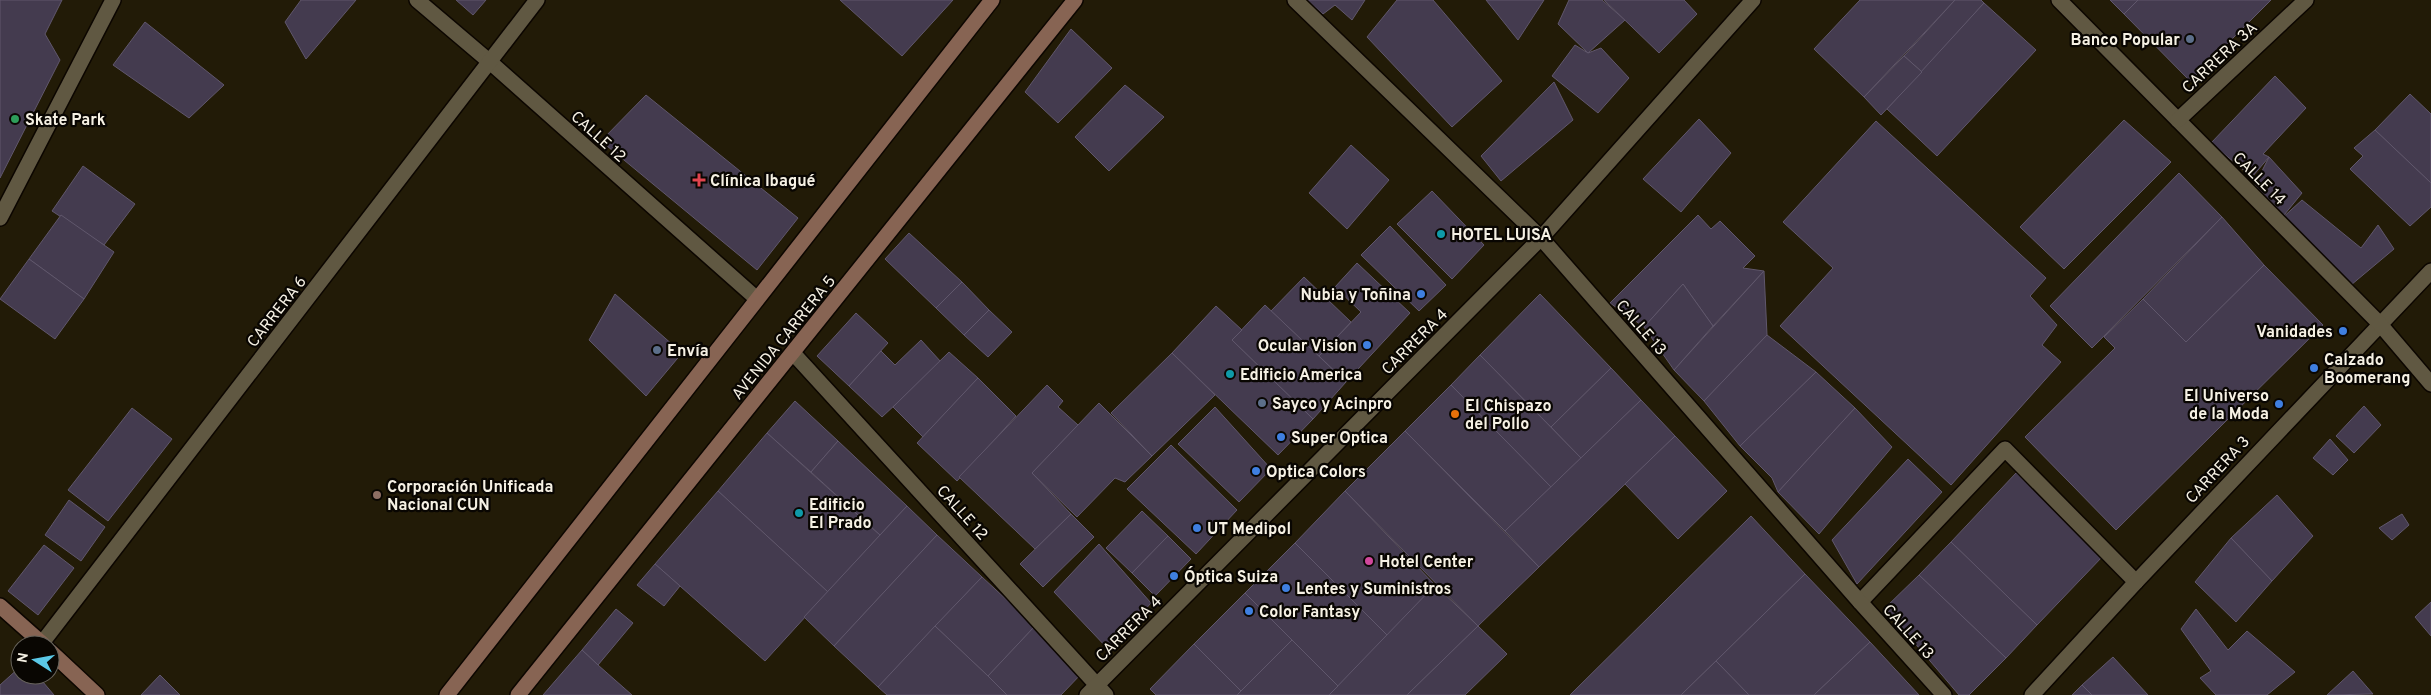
<svg xmlns="http://www.w3.org/2000/svg" width="2431" height="695" viewBox="0 0 2431 695" font-family="Overpass,sans-serif">
<rect width="100%" height="100%" fill="#221b07"/>
<g fill="#443b4f" stroke="#60576c">
<polygon points="0,0 62,0 45,34 60,60 0,178"/>
<polygon points="301,0 356,0 306,59 285,22"/>
<polygon points="456,0 486,0 473,15"/>
<polygon points="840,0 953,0 902,56"/>
<polygon points="1307,0 1365,0 1352,20 1335,5 1323,14"/>
<polygon points="1397,0 1433,0 1502,81 1452,127 1367,37"/>
<polygon points="1486,0 1544,0 1518,40"/>
<polygon points="1569,0 1602,0 1625,20 1588,53 1558,24"/>
<polygon points="1604,0 1684,0 1697,14 1659,53"/>
<polygon points="1860,0 1955,0 1864,97 1814,49"/>
<polygon points="1955,0 1981,0 1984,3 1922,72 1904,56"/>
<polygon points="2110,0 2138,0 2124,14"/>
<polygon points="2138,0 2271,0 2190,81 2124,14"/>
<polygon points="1984,3 2036,50 1937,156 1887,109"/>
<polygon points="145,22 224,85 189,118 113,65"/>
<polygon points="1071,29 1112,68 1058,123 1025,92"/>
<polygon points="1575,45 1588,53 1601,48 1629,78 1598,113 1552,76"/>
<polygon points="1904,56 1922,72 1881,115 1864,97"/>
<polygon points="2275,76 2306,108 2263,154 2269,157 2252,177 2211,143"/>
<polygon points="1554,82 1573,120 1501,181 1481,156"/>
<polygon points="1125,85 1164,117 1109,171 1075,137"/>
<polygon points="2410,94 2431,114 2431,183 2375,130"/>
<polygon points="646,95 798,218 757,270 601,141"/>
<polygon points="1699,119 1731,153 1681,212 1643,179"/>
<polygon points="2124,120 2171,162 2064,269 2020,227"/>
<polygon points="1876,121 2046,278 2030,296 2057,325 2042,345 2061,362 1951,485 1780,326 1833,268 1783,222"/>
<polygon points="2375,130 2431,183 2431,207 2410,226 2350,169 2363,156 2354,148"/>
<polygon points="1351,145 1389,180 1347,229 1309,193"/>
<polygon points="2269,157 2302,193 2280,220 2255,185"/>
<polygon points="83,166 135,204 104,245 52,211"/>
<polygon points="2179,173 2222,217 2092,348 2050,306"/>
<polygon points="1432,191 1484,245 1452,279 1397,224"/>
<polygon points="2302,200 2361,248 2378,225 2394,249 2351,285 2280,220"/>
<polygon points="61,215 114,252 84,299 29,259"/>
<polygon points="1698,215 1711,229 1720,221 1755,256 1743,268 1764,271 1713,326 1683,284 1644,327 1610,303"/>
<polygon points="2222,217 2264,265 2186,342 2143,299"/>
<polygon points="1390,226 1446,285 1419,311 1361,255"/>
<polygon points="909,233 962,282 936,308 885,259"/>
<polygon points="29,259 84,299 55,339 0,299"/>
<polygon points="1357,263 1410,313 1346,382 1319,356 1361,312 1335,287"/>
<polygon points="2264,265 2323,325 2116,530 2025,437 2115,348 2104,337 2143,299 2186,342"/>
<polygon points="1764,271 1767,335 1704,401 1674,370"/>
<polygon points="1304,277 1351,322 1319,356 1271,311"/>
<polygon points="962,282 989,310 964,335 936,308"/>
<polygon points="1683,284 1713,326 1674,370 1644,327"/>
<polygon points="615,294 682,353 646,396 589,340"/>
<polygon points="1540,294 1611,368 1551,427 1480,355"/>
<polygon points="1265,305 1346,382 1313,419 1232,340"/>
<polygon points="1216,306 1242,330 1232,340 1313,419 1278,455 1172,353"/>
<polygon points="989,310 1012,332 988,357 964,335"/>
<polygon points="856,313 888,343 849,386 817,356"/>
<polygon points="1767,335 1816,372 1740,446 1704,401"/>
<polygon points="921,340 941,362 882,417 849,386 881,351 895,365"/>
<polygon points="949,352 978,378 923,437 893,407"/>
<polygon points="1172,353 1215,395 1152,456 1111,413"/>
<polygon points="1480,355 1581,458 1551,487 1451,385"/>
<polygon points="1611,368 1641,400 1581,458 1551,427"/>
<polygon points="1816,372 1855,408 1778,492 1772,478 1740,446"/>
<polygon points="978,378 1016,416 957,481 917,443"/>
<polygon points="1047,385 1063,401 1058,407 1078,425 1032,473 1071,514 1035,549 959,477"/>
<polygon points="1451,385 1551,487 1505,531 1405,431"/>
<polygon points="1641,400 1675,436 1539,567 1505,531"/>
<polygon points="795,401 838,441 811,472 767,433"/>
<polygon points="1099,403 1152,456 1125,482 1115,478 1077,517 1032,473"/>
<polygon points="2364,406 2381,425 2354,453 2336,436"/>
<polygon points="1215,407 1271,469 1239,502 1178,444"/>
<polygon points="132,408 172,439 108,521 68,490"/>
<polygon points="1855,408 1892,447 1819,534 1778,492"/>
<polygon points="1405,431 1539,567 1478,626 1345,491"/>
<polygon points="767,433 880,535 828,592 718,491"/>
<polygon points="1675,436 1727,491 1678,539 1625,484"/>
<polygon points="2330,439 2348,460 2333,475 2313,458"/>
<polygon points="838,441 907,506 880,535 811,472"/>
<polygon points="1171,445 1237,510 1196,554 1127,489"/>
<polygon points="1908,459 1942,492 1857,584 1832,540"/>
<polygon points="2016,473 2103,556 2037,625 1951,542"/>
<polygon points="718,491 828,592 765,661 655,564"/>
<polygon points="1345,491 1435,585 1388,636 1295,543"/>
<polygon points="2277,495 2313,536 2272,581 2231,538"/>
<polygon points="69,500 105,527 81,561 45,535"/>
<polygon points="907,506 937,535 834,646 804,617"/>
<polygon points="1142,511 1168,536 1132,573 1106,548"/>
<polygon points="1071,514 1094,537 1043,587 1020,564"/>
<polygon points="2402,514 2409,525 2392,540 2379,528"/>
<polygon points="1751,516 1805,574 1681,695 1570,695"/>
<polygon points="937,535 982,577 878,687 834,646"/>
<polygon points="1168,536 1191,559 1155,596 1132,573"/>
<polygon points="2231,538 2272,581 2236,622 2195,582"/>
<polygon points="1951,542 2037,625 2006,658 1919,575"/>
<polygon points="1295,543 1388,636 1338,686 1245,593"/>
<polygon points="1099,544 1151,603 1109,650 1054,592"/>
<polygon points="44,545 74,568 38,615 8,591"/>
<polygon points="655,564 680,586 664,606 637,585"/>
<polygon points="1805,574 1870,642 1814,695 1749,695 1716,661"/>
<polygon points="1919,575 2006,658 1969,695 1959,695 1885,608"/>
<polygon points="982,577 1035,626 988,676 935,626"/>
<polygon points="1435,585 1478,626 1407,695 1329,695"/>
<polygon points="1245,593 1292,640 1241,691 1194,644"/>
<polygon points="2431,602 2431,636 2415,617"/>
<polygon points="616,609 633,623 598,665 582,650"/>
<polygon points="2196,609 2228,650 2247,631 2295,672 2267,695 2216,695 2200,678 2211,671 2181,629"/>
<polygon points="935,626 988,676 1007,695 887,695 878,687"/>
<polygon points="1035,626 1084,671 1061,695 1007,695 988,676"/>
<polygon points="1478,626 1507,654 1465,695 1407,695"/>
<polygon points="1292,640 1338,686 1329,695 1237,695"/>
<polygon points="1870,642 1919,695 1814,695"/>
<polygon points="1194,644 1241,691 1237,695 1156,695 1150,689"/>
<polygon points="582,650 598,665 632,695 543,695"/>
<polygon points="2113,657 2148,695 2092,695 2082,685"/>
<polygon points="1716,661 1749,695 1681,695"/>
<polygon points="20,667 20,675 37,675 54,695 0,695 0,685"/>
<polygon points="2353,671 2373,694 2327,695"/>
<polygon points="160,675 180,695 141,695"/>
<polygon points="2082,685 2092,695 2072,695"/>
</g>
<g fill="none" stroke-linecap="round" stroke-linejoin="round">
<g stroke="#0c0600" stroke-width="18">
<polyline id="service" points="1860,602 2005,449 2136,582"/>
</g>
<g stroke="#0c0600" stroke-width="18">
<polyline id="pedestrian" points="2032,695 2136,582 2431,271"/>
</g>
<g stroke="#0c0600" stroke-width="18">
<g id="minor">
<polyline points="417,0 490,62 757,299"/>
<polyline points="1295,0 1541,238 1860,602 1944,695"/>
<polyline points="2059,0 2379,323 2431,384"/>
<polyline points="2178,120 2306,0"/>
<polyline points="0,218 113,0"/>
<polyline points="793,353 1106,695"/>
</g>
</g>
<g stroke="#0c0600" stroke-width="18">
<g id="tertiary">
<polyline points="42,643 537,0"/>
<polyline points="1087,695 1541,238 1753,0"/>
</g>
</g>
<g stroke="#0c0600" stroke-width="18">
<g id="secondary">
<polyline points="0,606 44,645"/>
<polyline points="50,651 97,695"/>
<polyline points="447,695 992,0"/>
<polyline points="518,695 1075,0"/>
</g>
</g>
<use href="#service" stroke="#605842" stroke-width="15"/>
<use href="#pedestrian" stroke="#605842" stroke-width="15"/>
<use href="#minor" stroke="#605842" stroke-width="15"/>
<use href="#tertiary" stroke="#605842" stroke-width="15"/>
<use href="#secondary" stroke="#876453" stroke-width="15"/>
</g>
<g fill="#5c6f8a" stroke="#090602" stroke-width="2">
<circle cx="2190" cy="39" r="5"/>
<circle cx="657" cy="350" r="5"/>
<circle cx="1262" cy="403" r="5"/>
</g>
<circle fill="#2e9e5b" stroke="#090602" stroke-width="2" cx="15" cy="119" r="5"/>
<path fill="#e0444e" stroke="#090602" stroke-width="2" d="M696.5 172.5h5v5h5v5h-5v5h-5v-5h-5v-5h5z"/>
<g fill="#0f9aa8" stroke="#090602" stroke-width="2">
<circle cx="1441" cy="234" r="5"/>
<circle cx="1230" cy="374" r="5"/>
<circle cx="799" cy="513" r="5"/>
</g>
<g fill="#3f7fe0" stroke="#090602" stroke-width="2">
<circle cx="1421" cy="294" r="5"/>
<circle cx="2343" cy="331" r="5"/>
<circle cx="1367" cy="345" r="5"/>
<circle cx="2314" cy="368" r="5"/>
<circle cx="2279" cy="404" r="5"/>
<circle cx="1281" cy="437" r="5"/>
<circle cx="1256" cy="471" r="5"/>
<circle cx="1197" cy="528" r="5"/>
<circle cx="1174" cy="576" r="5"/>
<circle cx="1286" cy="588" r="5"/>
<circle cx="1249" cy="611" r="5"/>
</g>
<circle fill="#e8710a" stroke="#090602" stroke-width="2" cx="1455" cy="414" r="5"/>
<circle fill="#8d6e63" stroke="#090602" stroke-width="2" cx="377" cy="495" r="5"/>
<circle fill="#d1479c" stroke="#090602" stroke-width="2" cx="1369" cy="561" r="5"/>
<g text-anchor="middle" stroke-width="4.5" stroke-linejoin="round" paint-order="stroke">
<g font-size="16" font-weight="bold" fill="#f6f1e4" stroke="#090602" text-anchor="start">
<text x="2180" y="45" text-anchor="end">Banco Popular</text>
<text x="25" y="125">Skate Park</text>
<text x="710" y="186">Clínica Ibagué</text>
<text x="1451" y="240">HOTEL LUISA</text>
<text x="1411" y="300" text-anchor="end">Nubia y Toñina</text>
<text x="2333" y="337" text-anchor="end">Vanidades</text>
<text x="1357" y="351" text-anchor="end">Ocular Vision</text>
<text x="667" y="356">Envía</text>
<text x="2324" y="365">Calzado<tspan x="2324" dy="18">Boomerang</tspan></text>
<text x="1240" y="380">Edificio America</text>
<text x="2269" y="401" text-anchor="end">El Universo<tspan x="2269" dy="18">de la Moda</tspan></text>
<text x="1272" y="409">Sayco y Acinpro</text>
<text x="1465" y="411">El Chispazo<tspan x="1465" dy="18">del Pollo</tspan></text>
<text x="1291" y="443">Super Optica</text>
<text x="1266" y="477">Optica Colors</text>
<text x="387" y="492">Corporación Unificada<tspan x="387" dy="18">Nacional CUN</tspan></text>
<text x="809" y="510">Edificio<tspan x="809" dy="18">El Prado</tspan></text>
<text x="1207" y="534">UT Medipol</text>
<text x="1379" y="567">Hotel Center</text>
<text x="1184" y="582">Óptica Suiza</text>
<text x="1296" y="594">Lentes y Suministros</text>
<text x="1259" y="617">Color Fantasy</text>
</g>
<g font-size="16" fill="#f6f1e4" stroke="#090602">
<text transform="translate(2219 57) rotate(-43)" y="6">CARRERA 3A</text>
<text transform="translate(599 136) rotate(42)" y="6">CALLE 12</text>
<text transform="translate(2260 178) rotate(45)" y="6">CALLE 14</text>
<text transform="translate(276 311) rotate(-52)" y="6">CARRERA 6</text>
<text transform="translate(1642 327) rotate(49)" y="6">CALLE 13</text>
<text transform="translate(783 337) rotate(-51)" y="6">AVENIDA CARRERA 5</text>
<text transform="translate(1414 341) rotate(-45)" y="6">CARRERA 4</text>
<text transform="translate(2217 469) rotate(-47)" y="6">CARRERA 3</text>
<text transform="translate(963 512) rotate(48)" y="6">CALLE 12</text>
<text transform="translate(1128 628) rotate(-45)" y="6">CARRERA 4</text>
<text transform="translate(1909 631) rotate(48)" y="6">CALLE 13</text>
</g>
</g>
<g transform="translate(35 660) rotate(281)"><circle r="24" fill="#090602" stroke="#68645c"/>
<path d="M0-4L9 19L0 12L-9 19Z" fill="#5bc8e7"/>
<text y="-8" font-size="14" font-weight="bold" text-anchor="middle" fill="#f6f1e4">N</text>
</g>
</svg>
